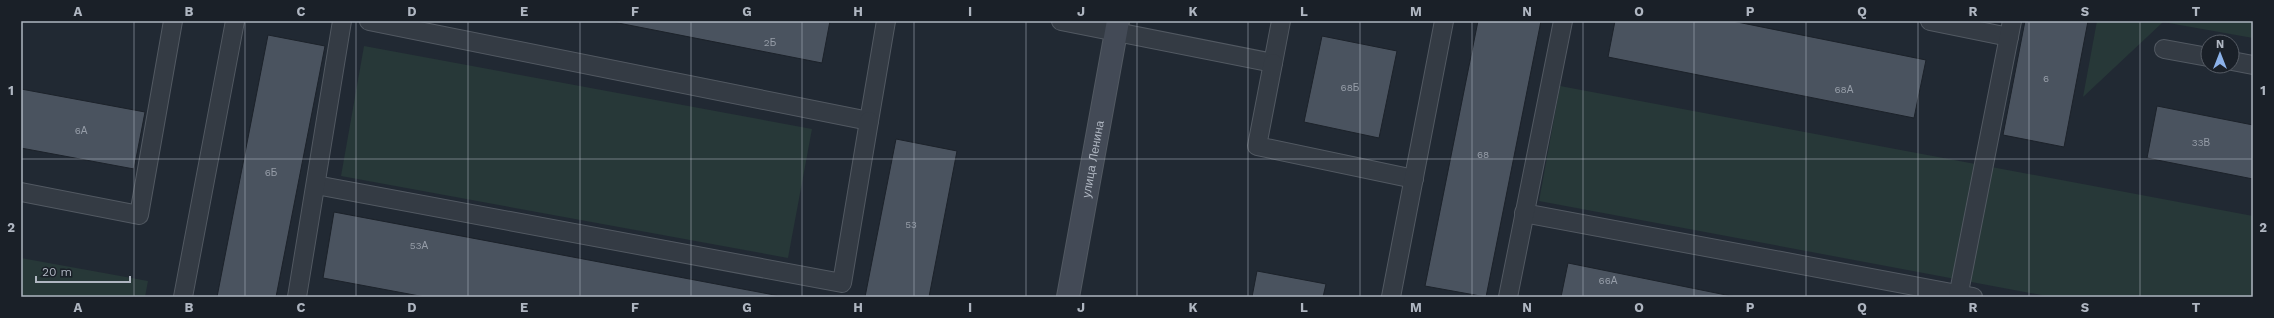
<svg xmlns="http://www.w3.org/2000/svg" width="2274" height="318" viewBox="0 0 2274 318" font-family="'Work Sans',sans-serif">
<rect width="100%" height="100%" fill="#212933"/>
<g fill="#273838">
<polygon points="2097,21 2253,21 2253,38 2163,22 2083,97"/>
<polygon points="364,46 812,129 788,258 341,176"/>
<polygon points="1560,86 2253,216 2253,297 2052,297 1539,201"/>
<polygon points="21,258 148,281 145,297 21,297"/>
</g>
<g fill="#4a535f" stroke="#1c222a">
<polygon points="608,21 830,21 822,63"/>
<polygon points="1478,21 1541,21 1486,297 1425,286"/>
<polygon points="1615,21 1732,21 1926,60 1914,118 1608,57"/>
<polygon points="2025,21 2088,21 2064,147 2003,135"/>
<polygon points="268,35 325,46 276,297 217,297"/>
<polygon points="1322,36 1397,51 1379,138 1304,122"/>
<polygon points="21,89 145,112 134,169 21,148"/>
<polygon points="2157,106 2253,125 2253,179 2147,158"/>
<polygon points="896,139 957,151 929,297 865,297"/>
<polygon points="334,212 785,297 425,297 323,278"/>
<polygon points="1568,263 1736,297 1561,297"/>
<polygon points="1257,271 1326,284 1323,297 1252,297"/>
</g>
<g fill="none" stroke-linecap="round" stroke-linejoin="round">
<g stroke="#525962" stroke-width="20">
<g id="service">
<polyline points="369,21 869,121 886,21"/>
<polyline points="1061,21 1273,63 1281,21"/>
<polyline points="1930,21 2009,37"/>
<polyline points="2164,49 2208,57"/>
<polyline points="2232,61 2253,65"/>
<polyline points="1273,63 1257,146 1414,179"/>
<polyline points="316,185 842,283 869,121"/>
<polyline points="21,192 139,215 173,21"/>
<polyline points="1524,213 1973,297"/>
<polyline points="183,297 235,21"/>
<polyline points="297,297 342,21"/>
<polyline points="1391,297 1444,21"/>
<polyline points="1508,297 1563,21"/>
<polyline points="1958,297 2012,21"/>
</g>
</g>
<g stroke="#525962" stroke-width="24">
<g id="secondary">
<path id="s1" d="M1068,297L1118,21"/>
</g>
</g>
<use href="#service" stroke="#343b44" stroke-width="18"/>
<use href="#secondary" stroke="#434a56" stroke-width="22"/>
</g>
<path fill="none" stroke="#afb6c1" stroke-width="1" stroke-opacity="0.55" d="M134,21V297M245,21V297M356,21V297M468,21V297M580,21V297M691,21V297M802,21V297M914,21V297M1026,21V297M1137,21V297M1248,21V297M1360,21V297M1472,21V297M1583,21V297M1694,21V297M1806,21V297M1918,21V297M2029,21V297M2140,21V297M21,159H2253"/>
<g text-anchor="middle" stroke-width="3" stroke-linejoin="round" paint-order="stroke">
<g font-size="10" fill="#969da8">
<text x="770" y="46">2Б</text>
<text x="2046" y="82">6</text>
<text x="1350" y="91">68Б</text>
<text x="1844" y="93">68А</text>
<text x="81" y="134">6А</text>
<text x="2201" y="146">33В</text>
<text x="1483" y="158">68</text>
<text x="271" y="176">6Б</text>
<text x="911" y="228">53</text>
<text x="419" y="249">53А</text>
<text x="1608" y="284">66А</text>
</g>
<g font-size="12" fill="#afb6c1" stroke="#1a2028">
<text dy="4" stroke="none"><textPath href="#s1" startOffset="140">улица Ленина</textPath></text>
</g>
</g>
<rect width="2274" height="318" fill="none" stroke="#1a2028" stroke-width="44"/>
<g transform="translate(2220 54)"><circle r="19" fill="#1a2028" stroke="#565c65"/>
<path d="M0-3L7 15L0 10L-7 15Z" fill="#8bb1e9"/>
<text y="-6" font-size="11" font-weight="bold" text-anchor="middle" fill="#afb6c1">N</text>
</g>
<path d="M36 276v6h94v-6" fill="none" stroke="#afb6c1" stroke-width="2"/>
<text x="42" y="276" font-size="12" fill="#afb6c1" stroke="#1a2028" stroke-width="3" paint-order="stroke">20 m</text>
<rect x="22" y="22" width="2230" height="274" fill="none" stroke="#afb6c1" stroke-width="1.5"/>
<g font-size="13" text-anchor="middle" font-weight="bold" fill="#afb6c1">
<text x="78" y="16">A</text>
<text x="189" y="16">B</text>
<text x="301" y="16">C</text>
<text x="412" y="16">D</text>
<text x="524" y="16">E</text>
<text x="635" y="16">F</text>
<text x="747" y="16">G</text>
<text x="858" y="16">H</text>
<text x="970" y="16">I</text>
<text x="1081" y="16">J</text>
<text x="1193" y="16">K</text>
<text x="1304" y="16">L</text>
<text x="1416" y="16">M</text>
<text x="1527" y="16">N</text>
<text x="1639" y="16">O</text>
<text x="1750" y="16">P</text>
<text x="1862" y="16">Q</text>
<text x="1973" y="16">R</text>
<text x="2085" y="16">S</text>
<text x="2196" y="16">T</text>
<text x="11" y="95">1</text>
<text x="2263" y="95">1</text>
<text x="11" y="232">2</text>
<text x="2263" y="232">2</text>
<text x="78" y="312">A</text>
<text x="189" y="312">B</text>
<text x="301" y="312">C</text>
<text x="412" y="312">D</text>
<text x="524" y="312">E</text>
<text x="635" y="312">F</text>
<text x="747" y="312">G</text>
<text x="858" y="312">H</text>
<text x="970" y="312">I</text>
<text x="1081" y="312">J</text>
<text x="1193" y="312">K</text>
<text x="1304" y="312">L</text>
<text x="1416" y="312">M</text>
<text x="1527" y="312">N</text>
<text x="1639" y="312">O</text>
<text x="1750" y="312">P</text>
<text x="1862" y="312">Q</text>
<text x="1973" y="312">R</text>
<text x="2085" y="312">S</text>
<text x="2196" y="312">T</text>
</g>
</svg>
